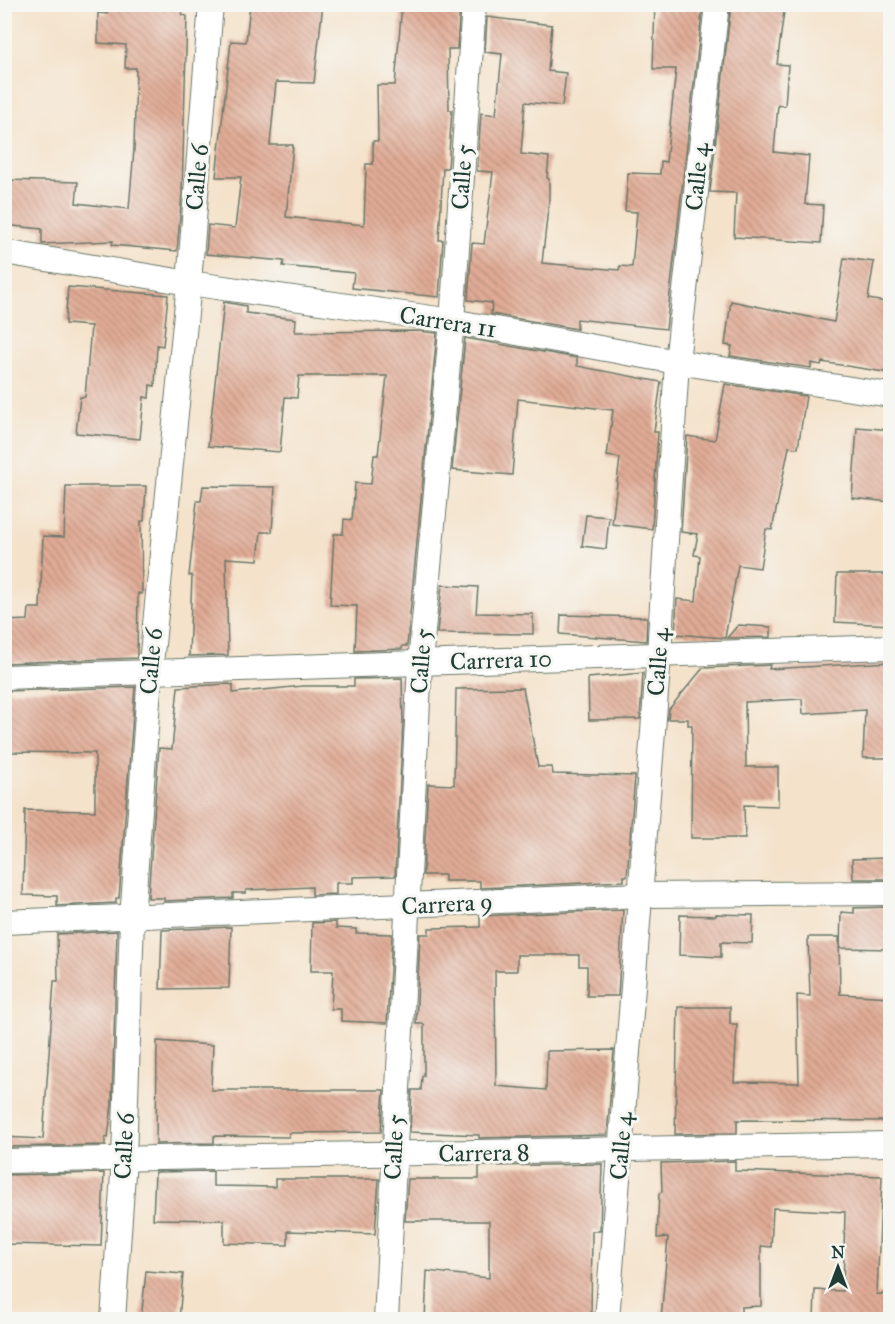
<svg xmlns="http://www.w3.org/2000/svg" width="895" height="1324" viewBox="0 0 895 1324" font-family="'IM FELL Great Primer',serif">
<defs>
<pattern id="building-back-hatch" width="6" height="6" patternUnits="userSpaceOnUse" patternTransform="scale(1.5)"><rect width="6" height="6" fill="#e1ac96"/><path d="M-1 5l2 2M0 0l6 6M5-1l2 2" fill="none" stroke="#b68d7b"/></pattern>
</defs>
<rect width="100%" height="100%" fill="#f6f6f2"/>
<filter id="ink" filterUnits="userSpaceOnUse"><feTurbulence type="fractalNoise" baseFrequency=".0167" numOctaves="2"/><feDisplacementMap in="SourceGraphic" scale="12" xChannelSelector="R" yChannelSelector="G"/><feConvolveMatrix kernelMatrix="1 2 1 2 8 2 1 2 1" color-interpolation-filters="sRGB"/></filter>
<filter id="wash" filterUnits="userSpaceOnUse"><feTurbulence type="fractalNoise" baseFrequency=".008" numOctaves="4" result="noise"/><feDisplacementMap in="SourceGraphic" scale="24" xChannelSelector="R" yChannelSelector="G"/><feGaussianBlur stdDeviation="1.35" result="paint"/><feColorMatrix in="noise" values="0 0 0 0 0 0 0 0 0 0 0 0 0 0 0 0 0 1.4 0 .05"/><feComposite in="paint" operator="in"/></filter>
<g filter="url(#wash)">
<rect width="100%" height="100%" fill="#f4e2ca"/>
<g id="blocks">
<g fill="url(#building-back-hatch)">
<polygon points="107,4 182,4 182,15 187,16 182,193 177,251 112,245 113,241 42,244 42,229 4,225 4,180 78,182 76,203 129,209 134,149 136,68 125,68 126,45 98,43 98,13 107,14"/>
<polygon points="250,4 323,4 314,83 276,82 270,145 293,145 286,217 364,225 366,164 373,164 373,141 378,141 377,85 395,85 402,4 460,4 457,49 448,49 449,110 452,110 448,168 443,168 439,240 443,240 439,297 352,288 354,273 283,266 284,261 206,254 208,225 235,228 241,177 216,177 231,41 246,42"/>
<polygon points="655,4 703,4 666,329 577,319 577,329 491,314 492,303 468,300 472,243 484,244 493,172 477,171 481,113 496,115 502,54 485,52 487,17 552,25 548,71 566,73 562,106 525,102 521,154 549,157 547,178 549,179 549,199 542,263 619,270 620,266 632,267 637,212 625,211 628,173 660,174 661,161 666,162 676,69 653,69"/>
<polygon points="731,4 785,4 777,64 788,65 785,106 778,105 774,152 809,156 805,204 823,205 821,243 734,237 736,193 710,192"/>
<polygon points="844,258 874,262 868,299 891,303 891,373 822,362 821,365 811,363 811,368 730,356 732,346 725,345 731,301 834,322"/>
<polygon points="68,287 168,295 163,346 157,345 155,386 150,385 149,398 144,397 140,439 76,433 80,397 85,397 91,326 65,324"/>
<polygon points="224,302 246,306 246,313 296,319 295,332 418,331 437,333 407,646 402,646 402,649 355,651 357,606 330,605 334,534 343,534 344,519 352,520 355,483 371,484 374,455 378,455 387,376 299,376 297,398 285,397 280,452 208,446"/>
<polygon points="465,338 577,358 577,366 661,382 654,432 658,432 652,529 612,524 620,458 607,456 613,410 518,399 512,475 452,470"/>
<polygon points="725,384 806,396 798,448 789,447 772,530 766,529 760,568 738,565 725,638 675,634 677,599 696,601 700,556 694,555 698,534 681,532 687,436 715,440"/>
<polygon points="857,427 891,430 891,502 852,498"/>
<polygon points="66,486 146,486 144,521 141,521 142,594 138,593 137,658 4,663 4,621 28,620 29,608 40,608 43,536 64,537"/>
<polygon points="203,486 275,487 272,532 261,532 258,560 226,558 228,655 189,656 192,575 189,576 197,501 201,501"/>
<polygon points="586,515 609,517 606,549 582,546"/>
<polygon points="837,574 891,574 891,625 835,622"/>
<polygon points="442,585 478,587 476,613 533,614 533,634 437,633"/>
<polygon points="561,615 647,617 646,641 560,634"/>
<polygon points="738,625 771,627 771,637 727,638"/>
<polygon points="891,662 891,758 863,758 865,710 803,714 802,699 745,702 746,767 778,767 778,806 744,805 745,838 691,838 692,725 688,725 688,719 668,719 669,709 703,668 770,665 769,669"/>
<polygon points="643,673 640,719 589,720 588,678"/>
<polygon points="402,678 403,723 395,876 353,877 353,883 336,883 336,894 312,895 312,887 246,890 246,893 233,893 233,898 164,901 164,898 148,898 159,748 172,749 178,687 229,684 233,685 233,693 303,686 354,686 354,679"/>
<polygon points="135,687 119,898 116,898 116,903 57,906 57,896 23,895 25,810 95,811 95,753 4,752 4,691"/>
<polygon points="523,688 538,767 552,767 553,774 635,776 627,876 624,876 624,881 480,888 480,881 445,881 445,875 423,875 428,784 454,785 456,689"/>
<polygon points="889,858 889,879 853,879 852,859"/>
<polygon points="889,907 891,949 840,948 841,912 854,913 854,908"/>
<polygon points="623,910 618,996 587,996 587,966 579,966 579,955 517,955 517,971 495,971 496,1086 546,1090 547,1051 614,1050 607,1135 479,1138 479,1135 410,1132 412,1090 421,1090 422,1076 424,1076 424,1024 416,1024 420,934 429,934 429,928 480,927 480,916"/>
<polygon points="716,914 753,915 752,943 721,942 721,957 679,955 680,915 716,916"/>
<polygon points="336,922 336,928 356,929 356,933 392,934 387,1023 341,1021 341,1009 331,1009 333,971 311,971 312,923"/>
<polygon points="231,927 229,988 160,989 162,930"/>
<polygon points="117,931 112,1104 108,1138 105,1137 105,1145 4,1147 4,1137 43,1139 54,981 58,981 57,934"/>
<polygon points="808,937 839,937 840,994 891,997 891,1121 737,1120 737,1133 675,1134 678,1007 730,1007 730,1024 737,1024 734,1082 799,1083 797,995 810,996"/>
<polygon points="157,1041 213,1045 211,1090 384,1090 381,1132 289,1133 289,1137 214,1136 214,1143 156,1144"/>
<polygon points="735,1161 735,1171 882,1176 877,1294 891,1295 890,1320 814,1320 815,1290 843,1291 845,1212 773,1208 771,1247 761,1246 761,1306 741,1307 741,1320 661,1320 668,1237 657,1238 659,1193 662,1192 661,1163"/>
<polygon points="602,1164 600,1231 592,1231 591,1320 425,1320 427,1271 489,1278 489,1221 405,1221 408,1179 479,1179 479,1166"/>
<polygon points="213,1171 213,1186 275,1187 275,1179 379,1179 375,1234 288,1231 288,1245 224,1243 224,1220 153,1219 155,1172"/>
<polygon points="104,1173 101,1246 4,1244 4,1175"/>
<polygon points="146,1271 183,1274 179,1320 141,1320"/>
</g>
</g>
</g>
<g filter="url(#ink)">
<use href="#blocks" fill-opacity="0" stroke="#6a7768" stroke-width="1.5"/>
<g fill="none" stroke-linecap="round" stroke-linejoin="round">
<g stroke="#6a7768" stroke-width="26">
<g id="street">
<polyline points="4,252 189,283 452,321 677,362 890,395"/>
<polyline points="4,677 890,647"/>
<polyline points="4,922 641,895 890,893"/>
<polyline points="4,1161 890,1144"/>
<polyline points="113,1320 124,1159 132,919 150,674 189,283 211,4"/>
<polyline points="386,1320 420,663 452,321 474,4"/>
<polyline points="607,1320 659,654 677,362 717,4"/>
</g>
</g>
<use href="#street" stroke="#fff" stroke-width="24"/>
</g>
</g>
<g text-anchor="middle" stroke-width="6" stroke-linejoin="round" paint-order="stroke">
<g font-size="24" fill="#1f3d34" stroke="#f6f6f2">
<text transform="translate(197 177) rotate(-85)" y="8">Calle 6</text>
<text transform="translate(462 177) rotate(-86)" y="8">Calle 5</text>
<text transform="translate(697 177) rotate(-84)" y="8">Calle 4</text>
<text transform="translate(448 322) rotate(9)" y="8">Carrera 11</text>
<text transform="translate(501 660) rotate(-2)" y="8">Carrera 10</text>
<text transform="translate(151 661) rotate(-85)" y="8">Calle 6</text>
<text transform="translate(421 661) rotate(-86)" y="8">Calle 5</text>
<text transform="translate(658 662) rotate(-86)" y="8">Calle 4</text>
<text transform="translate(447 904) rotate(-3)" y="8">Carrera 9</text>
<text transform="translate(124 1146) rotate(-87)" y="8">Calle 6</text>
<text transform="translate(621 1146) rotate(-85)" y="8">Calle 4</text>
<text transform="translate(394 1147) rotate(-87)" y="8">Calle 5</text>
<text transform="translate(484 1153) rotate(-1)" y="8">Carrera 8</text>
</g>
</g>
<rect width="895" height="1324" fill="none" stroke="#f6f6f2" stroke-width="24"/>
<g transform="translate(838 1267)" stroke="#f6f6f2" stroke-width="4.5" paint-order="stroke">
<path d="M0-4.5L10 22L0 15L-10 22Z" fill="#1f3d34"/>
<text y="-9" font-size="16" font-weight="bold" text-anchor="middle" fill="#1f3d34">N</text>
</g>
</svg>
